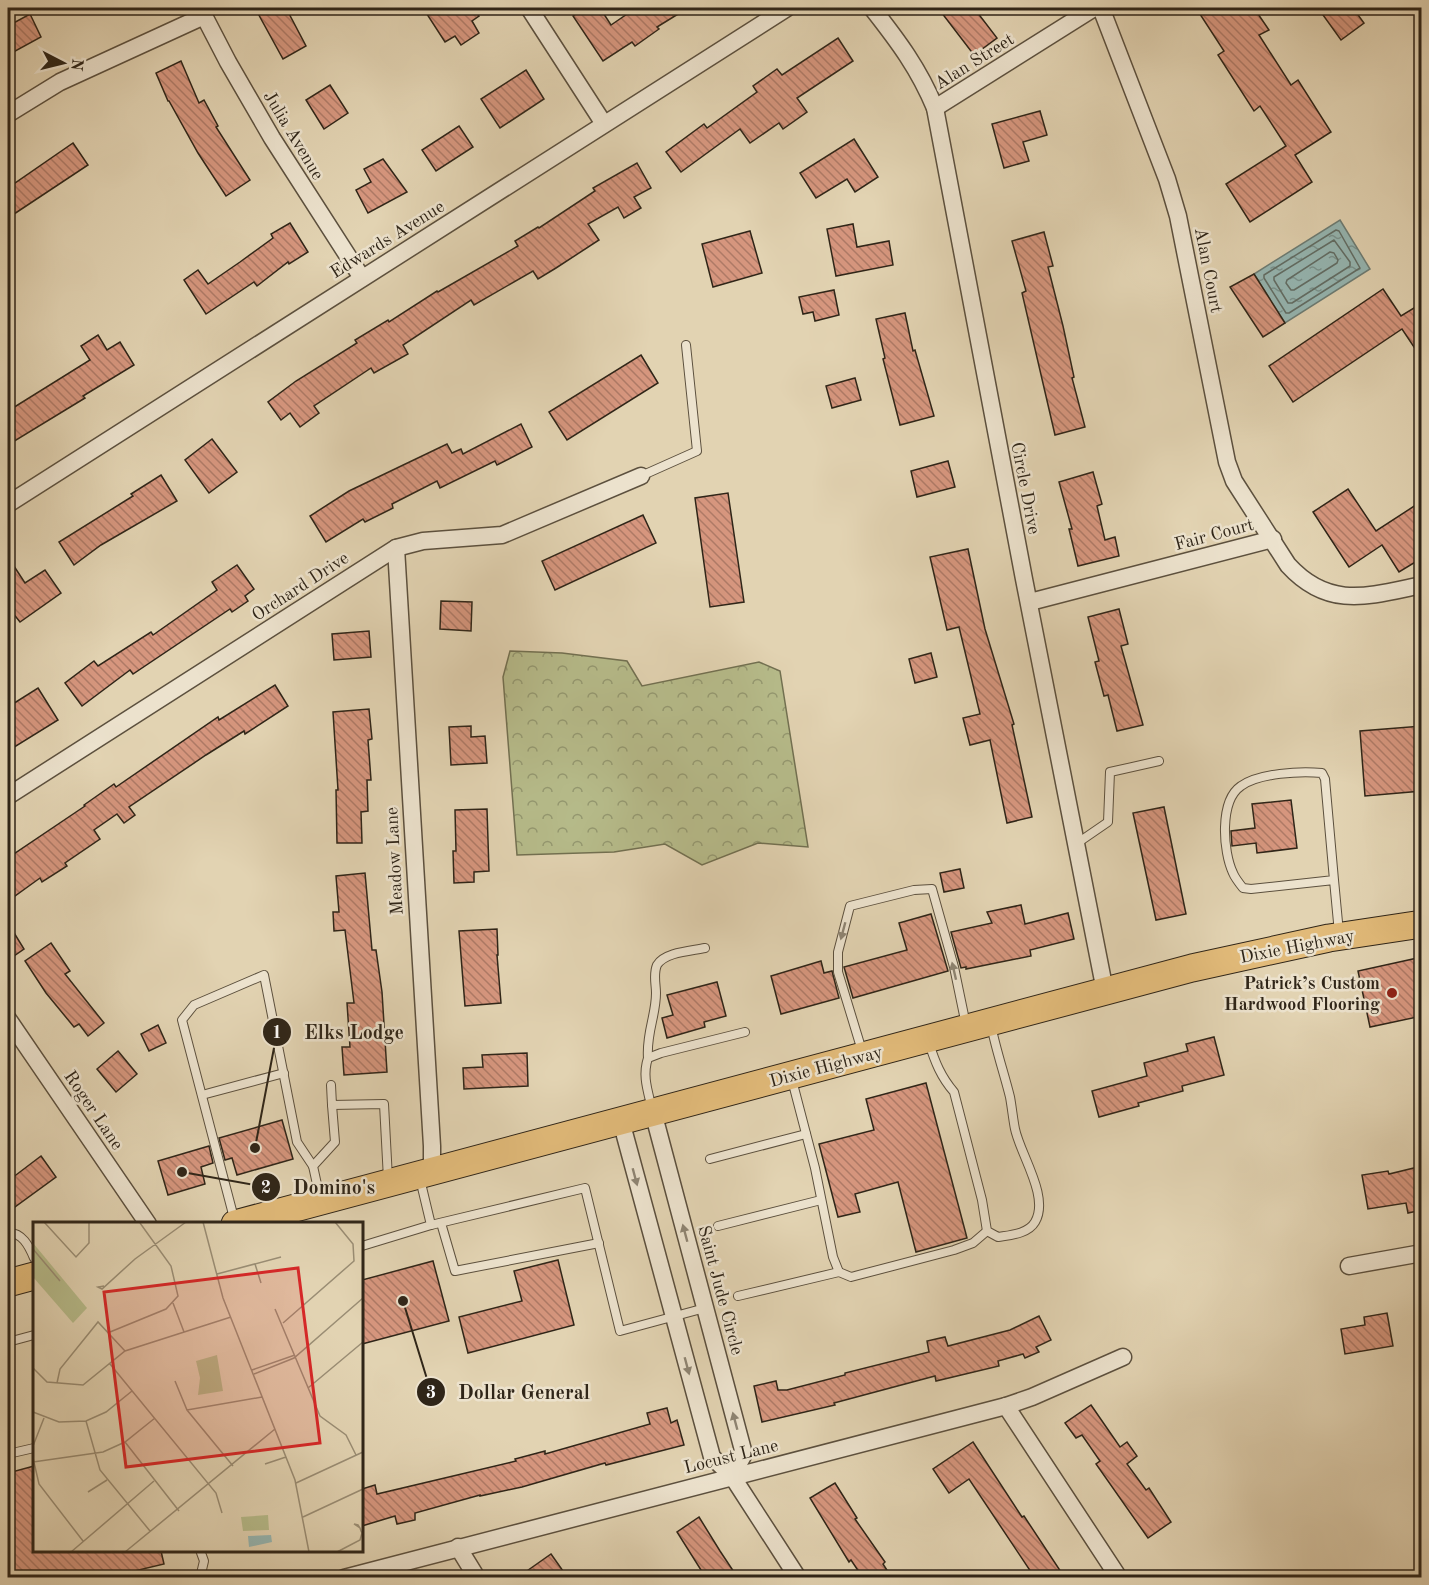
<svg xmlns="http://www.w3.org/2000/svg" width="1429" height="1585" viewBox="0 0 1429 1585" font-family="'Old Standard TT',serif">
<defs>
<pattern id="forest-crowns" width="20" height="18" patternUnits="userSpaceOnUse" patternTransform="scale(1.5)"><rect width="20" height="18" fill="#b6bb8a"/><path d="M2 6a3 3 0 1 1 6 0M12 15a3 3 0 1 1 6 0" fill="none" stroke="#949870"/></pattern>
<pattern id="water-ripples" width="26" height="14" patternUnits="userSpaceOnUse" patternTransform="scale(1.5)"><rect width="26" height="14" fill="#96b7b3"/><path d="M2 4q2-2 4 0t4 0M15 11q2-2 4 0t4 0" fill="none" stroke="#7b9591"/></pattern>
<pattern id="building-back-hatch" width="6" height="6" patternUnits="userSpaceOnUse" patternTransform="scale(1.5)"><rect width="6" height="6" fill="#d6967e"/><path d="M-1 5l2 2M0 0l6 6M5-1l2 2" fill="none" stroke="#ae7a66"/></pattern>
</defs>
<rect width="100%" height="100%" fill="#e2d3b2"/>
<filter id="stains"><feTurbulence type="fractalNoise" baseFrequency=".00333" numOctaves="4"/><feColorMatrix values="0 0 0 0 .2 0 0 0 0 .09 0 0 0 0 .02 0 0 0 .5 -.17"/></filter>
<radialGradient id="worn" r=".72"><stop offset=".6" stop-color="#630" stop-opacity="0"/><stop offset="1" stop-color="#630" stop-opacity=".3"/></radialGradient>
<polygon fill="url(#forest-crowns)" stroke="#727051" stroke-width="1.5" points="510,651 562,653 627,661 642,686 759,662 780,671 808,847 758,843 702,865 665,844 614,852 517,855 503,677"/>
<polygon fill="url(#water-ripples)" stroke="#6d7d75" stroke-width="1.5" points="1340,220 1370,269 1285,323 1254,274"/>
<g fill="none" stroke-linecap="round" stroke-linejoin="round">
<g stroke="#626e66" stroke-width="1.5">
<polygon points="1336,230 1339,231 1360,268 1289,313 1286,313 1264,278 1264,275"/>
<polygon points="1334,240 1350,262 1350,266 1292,303 1288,303 1274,280 1274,277"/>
<polygon points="1330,252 1334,253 1338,260 1337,263 1294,290 1291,290 1286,283 1287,280"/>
</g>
</g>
<g fill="url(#building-back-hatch)" stroke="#2f2518" stroke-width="1.5">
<polygon points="255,8 286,8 306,46 283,59"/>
<polygon points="423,8 473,8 479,16 472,21 479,33 461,45 455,36 445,42"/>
<polygon points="585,8 600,8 611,25 636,8 688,8 657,27 659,29 635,46 632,42 603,61 573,16"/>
<polygon points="938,8 974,8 997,38 974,55"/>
<polygon points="1196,8 1254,8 1269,30 1259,35 1291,85 1298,80 1331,132 1295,155 1312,182 1250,222 1226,184 1286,146 1260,106 1254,111 1218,55 1224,51"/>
<polygon points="1318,8 1353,8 1364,23 1341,40"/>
<polygon points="30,14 41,37 8,55 8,26"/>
<polygon points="838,38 853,61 797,98 807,112 783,129 779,123 750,143 740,129 681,172 666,152 704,124 707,128 757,92 753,86 777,69 782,75"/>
<polygon points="181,61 199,103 204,100 218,126 216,127 250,180 226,196 198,153 169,101 168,101 156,73"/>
<polygon points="526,70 544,99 500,128 481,99"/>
<polygon points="330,85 348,113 324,129 306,100"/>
<polygon points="1040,111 1047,135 1023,142 1029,161 1004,168 992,124"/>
<polygon points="459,126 473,147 436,171 422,150"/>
<polygon points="854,139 878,177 855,192 847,179 816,198 800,173"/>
<polygon points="73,143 88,165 8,218 8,188"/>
<polygon points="383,159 407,192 368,213 356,190 371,182 364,169"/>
<polygon points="637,163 651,188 634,197 641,208 624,218 618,207 588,224 599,240 556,268 538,279 533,271 474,305 471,300 403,345 408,354 374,373 371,368 314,406 319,413 300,427 290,413 281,420 268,402 296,381 357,343 355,340 388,320 389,322 437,291 438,292 518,246 515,241 538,227 539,228 595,191 593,188"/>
<polygon points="290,223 308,252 289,264 288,262 257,286 254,282 206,314 184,280 198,270 208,284 240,262 273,238 271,234"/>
<polygon points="853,224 857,247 889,241 893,265 836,276 827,229"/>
<polygon points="750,231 762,273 713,287 702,244"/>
<polygon points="1044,232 1053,266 1048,267 1063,326 1074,377 1072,378 1085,427 1055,435 1022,293 1026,291 1012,241"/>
<polygon points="1254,274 1285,323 1263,337 1230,287"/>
<polygon points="1383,289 1401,316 1422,303 1422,359 1402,329 1293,402 1269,366"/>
<polygon points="834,290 839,315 815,321 813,312 803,314 799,297"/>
<polygon points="905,313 913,351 915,350 934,416 900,425 883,359 885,358 876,319"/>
<polygon points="98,335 107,350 120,342 134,365 83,396 85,398 8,445 8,411 90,360 81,346"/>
<polygon points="641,355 658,383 567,440 549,412"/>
<polygon points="855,378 861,400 832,408 826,386"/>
<polygon points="521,424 532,447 497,465 495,461 440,488 437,481 392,504 393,508 365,522 363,519 326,542 310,516 349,491 447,444 452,453 461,449 463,454"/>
<polygon points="212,439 237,472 209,493 185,460"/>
<polygon points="948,461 955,487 917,497 911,471"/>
<polygon points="1093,472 1102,504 1097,506 1105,540 1115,537 1119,556 1078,566 1069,529 1072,529 1059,482"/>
<polygon points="161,475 177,501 101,545 74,565 59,542 133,496 131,494"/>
<polygon points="1348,489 1376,531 1422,501 1422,558 1399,572 1382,545 1349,567 1313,512"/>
<polygon points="728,493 744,602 710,607 695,498"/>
<polygon points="643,515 656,543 555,590 542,561"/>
<polygon points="968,549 985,629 1014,724 1012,725 1032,817 1007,823 990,740 970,745 963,718 980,714 959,627 947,630 930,557"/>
<polygon points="8,557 25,583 45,570 61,593 20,622 8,607"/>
<polygon points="237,565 254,589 245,596 248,601 232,612 230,609 133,674 130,670 82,706 65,683 94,661 98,666 151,632 153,635 217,590 212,582"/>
<polygon points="441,601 472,602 471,631 440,629"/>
<polygon points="1119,609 1128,644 1121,646 1143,725 1117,731 1108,695 1104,696 1095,662 1099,661 1088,617"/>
<polygon points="369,631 371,657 334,660 332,634"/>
<polygon points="931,653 937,677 915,683 909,659"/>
<polygon points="275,685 288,706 245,734 244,731 206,755 129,807 135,815 124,823 117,814 94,830 100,839 65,863 67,866 42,882 40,878 8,901 8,858 85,806 84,805 114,784 116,787 218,717 219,720"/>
<polygon points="38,688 58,720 8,751 8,707"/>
<polygon points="369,709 372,739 368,740 371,780 367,780 368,811 361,812 362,843 337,843 336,790 338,790 333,712"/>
<polygon points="471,726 471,737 485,736 487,763 451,765 449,727"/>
<polygon points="1422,726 1422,791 1365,796 1360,731"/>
<polygon points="1291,800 1297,848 1257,853 1256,843 1232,846 1231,831 1255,828 1252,804"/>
<polygon points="1164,807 1186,914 1156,920 1133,813"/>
<polygon points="487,809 489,871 474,872 474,882 454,883 453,851 456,851 455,810"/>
<polygon points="960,869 964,888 944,892 940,873"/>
<polygon points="365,873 372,950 376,950 382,992 387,1072 344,1075 342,1047 350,1047 347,1003 354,1003 345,930 334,931 333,912 339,912 336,876"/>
<polygon points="1021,905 1025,924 1068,913 1074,939 1030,950 1031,956 966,969 966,967 961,968 951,932 992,923 987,912"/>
<polygon points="931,914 948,971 853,998 844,967 907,950 899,923"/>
<polygon points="8,923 24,949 8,960"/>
<polygon points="497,929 498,955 497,955 501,1003 465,1006 459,931"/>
<polygon points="51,943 70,971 65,974 104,1023 88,1036 79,1024 74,1027 46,993 25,961"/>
<polygon points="1422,957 1422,1016 1370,1027 1358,971"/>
<polygon points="821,961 824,973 832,971 839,998 781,1014 771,976"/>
<polygon points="717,982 726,1016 704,1022 705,1027 667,1038 662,1018 673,1015 667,995"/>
<polygon points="158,1025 166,1043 149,1051 141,1034"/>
<polygon points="1214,1037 1224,1075 1182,1086 1183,1091 1138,1103 1139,1106 1099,1117 1092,1091 1147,1076 1144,1063 1188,1051 1186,1044"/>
<polygon points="118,1051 137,1074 116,1092 97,1069"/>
<polygon points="527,1053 528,1086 464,1089 463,1068 483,1067 482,1055"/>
<polygon points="926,1083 967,1238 916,1252 898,1182 855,1194 860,1212 838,1217 819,1144 874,1130 866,1099"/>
<polygon points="282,1120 293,1159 237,1175 232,1158 225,1160 219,1138"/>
<polygon points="209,1146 213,1163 201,1167 205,1184 168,1195 158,1161"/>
<polygon points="41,1156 56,1177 8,1212 8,1181"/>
<polygon points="1422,1166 1422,1210 1408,1213 1406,1203 1368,1209 1362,1175 1388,1171 1389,1174"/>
<polygon points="558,1260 574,1325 468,1353 459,1317 522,1301 514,1271"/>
<polygon points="433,1261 449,1321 362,1344 362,1280"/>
<polygon points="1387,1313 1393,1346 1345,1354 1341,1329 1365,1325 1364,1317"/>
<polygon points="1039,1316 1051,1340 1036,1347 1039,1352 1025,1358 1023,1354 998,1361 999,1366 936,1381 935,1376 834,1403 835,1405 762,1422 754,1386 776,1381 778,1390 787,1390 845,1375 845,1373 929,1352 927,1341 945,1337 948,1346 1010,1330"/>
<polygon points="1091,1405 1120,1447 1127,1442 1137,1456 1127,1464 1146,1490 1149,1488 1171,1522 1148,1538 1096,1464 1100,1461 1082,1435 1076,1438 1065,1423"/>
<polygon points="667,1408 671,1423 677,1420 684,1445 606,1465 605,1463 522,1487 480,1496 480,1495 415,1513 415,1520 397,1524 395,1516 362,1526 362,1489 375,1485 377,1494 516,1461 515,1459 545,1451 545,1454 650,1424 647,1413"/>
<polygon points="973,1442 1022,1517 1024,1516 1065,1578 1035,1578 969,1479 949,1493 933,1469"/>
<polygon points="34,1466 34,1551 161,1551 164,1564 130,1572 131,1578 8,1578 8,1473"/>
<polygon points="835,1483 857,1518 855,1519 885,1562 883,1564 892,1578 863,1578 851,1560 849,1562 810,1498"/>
<polygon points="699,1517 720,1551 738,1578 706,1578 677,1532"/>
<polygon points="551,1554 568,1578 517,1578"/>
</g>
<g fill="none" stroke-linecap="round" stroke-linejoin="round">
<g stroke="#5c503e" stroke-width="10">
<g id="service">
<polyline points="641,476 697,451 686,345"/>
<polyline points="1076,844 1108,822 1110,772 1159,761"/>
<path d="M1334,880L1325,779L1322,773C1300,771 1259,773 1241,786C1219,801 1223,852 1233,873C1235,878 1239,883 1243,888L1251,889L1334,880L1339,933"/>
<path d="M929,1043C935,1062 941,1077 954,1092L982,1200L987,1231L998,1237C1010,1235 1028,1234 1035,1222C1050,1197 1020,1154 1015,1129C1013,1119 1012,1108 1010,1097C1004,1073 996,1050 991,1025"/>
<polyline points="863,1054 838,972 838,952 850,906 914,890 932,889 954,967 966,1025"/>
<path d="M648,1058C646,1033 656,1016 656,993C656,984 653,974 657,965C665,952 691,951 705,948"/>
<polyline points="792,1080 815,1168 833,1257 839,1272 851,1277 954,1250 973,1243 987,1231"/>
<polyline points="331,1085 332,1105 384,1104 388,1179"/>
<polyline points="202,1095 284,1073"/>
<path d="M652,1109C648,1091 642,1076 648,1058L661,1053L745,1032"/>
<polyline points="710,1159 806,1134"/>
<polyline points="320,1198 313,1166 335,1142 332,1105"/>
<polyline points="235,1222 182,1020 194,1005 264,975 297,1142 313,1166"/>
<polyline points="441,1223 455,1271 599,1243"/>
<polyline points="431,1225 585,1188 620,1331 705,1308"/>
<polyline points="718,1226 821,1200"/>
<path d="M8,1233C22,1232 29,1246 34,1258"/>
<polyline points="362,1246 431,1225 420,1179"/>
<polyline points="738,1296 839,1272"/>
<polyline points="8,1342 34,1335"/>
<polyline points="8,1454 34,1448"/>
<polyline points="200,1578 204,1561 200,1550"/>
</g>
</g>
<g stroke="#5c503e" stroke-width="19">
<g id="minor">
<polyline points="200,8 228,62 272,138 362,278"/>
<polyline points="529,8 604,124"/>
<path d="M872,8C898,41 919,69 935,108L1024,579L1105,991"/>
<path d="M1101,8L1167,179L1178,216L1227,462L1234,481L1288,565C1329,610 1369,596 1422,585"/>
<polyline points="935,108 1094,8"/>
<polyline points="8,114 60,82 204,16"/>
<polyline points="8,504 787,8"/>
<polyline points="396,548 432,1146 432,1171"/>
<polyline points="1030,602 1273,539"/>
<polyline points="8,796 396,548 423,541 502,535 641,476"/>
<polyline points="8,1019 148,1224"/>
<polyline points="653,1112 744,1454 732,1476"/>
<polyline points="621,1121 712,1457 732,1476 798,1578"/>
<polyline points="1349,1266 1422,1253"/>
<polyline points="1006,1406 1119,1578"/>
<polyline points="458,1547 477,1578"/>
<polyline points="344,1578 1006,1406 1032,1397 1123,1357"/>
</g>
</g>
<g stroke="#2f2518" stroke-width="29">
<g id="primary">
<polyline points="235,1224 1192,968 1329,938 1422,924"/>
<polyline points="8,1283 34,1276"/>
</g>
</g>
<use href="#service" stroke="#ece2cd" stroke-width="8"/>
<use href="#minor" stroke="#ece2cd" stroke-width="16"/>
<use href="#primary" stroke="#e1ba79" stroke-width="27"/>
</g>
<defs><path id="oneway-solid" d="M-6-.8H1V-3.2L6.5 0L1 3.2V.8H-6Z" transform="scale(1.5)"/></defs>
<g fill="#8e8472">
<use href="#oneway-solid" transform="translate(843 931) rotate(105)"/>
<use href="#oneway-solid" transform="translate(954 971) rotate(-103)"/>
<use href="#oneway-solid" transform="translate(635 1177) rotate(75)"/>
<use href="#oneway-solid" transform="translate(685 1233) rotate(-105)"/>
<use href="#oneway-solid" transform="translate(687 1366) rotate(75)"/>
<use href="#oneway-solid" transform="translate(735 1421) rotate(-105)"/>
</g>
<circle fill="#8f2418" stroke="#ece2cd" stroke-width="2" cx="1392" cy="993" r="6"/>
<g text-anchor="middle" stroke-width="5" stroke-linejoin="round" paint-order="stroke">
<g font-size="18" fill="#2f2518" stroke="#ece2cd">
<text transform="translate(974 61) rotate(-32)" y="6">Alan Street</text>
<text transform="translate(294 135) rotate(59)" y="6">Julia Avenue</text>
<text transform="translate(387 239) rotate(-32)" y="6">Edwards Avenue</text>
<text transform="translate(1209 270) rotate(79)" y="6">Alan Court</text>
<text transform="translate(1026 488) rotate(79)" y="6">Circle Drive</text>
<text transform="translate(1214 534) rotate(-15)" y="6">Fair Court</text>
<text transform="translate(300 586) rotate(-33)" y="6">Orchard Drive</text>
<text transform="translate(394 861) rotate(-93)" y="6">Meadow Lane</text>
<text transform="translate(1297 946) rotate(-11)" y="6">Dixie Highway</text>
<text transform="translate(826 1066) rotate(-15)" y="6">Dixie Highway</text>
<text transform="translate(94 1110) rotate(56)" y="6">Roger Lane</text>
<text transform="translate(721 1290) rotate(75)" y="6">Saint Jude Circle</text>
<text transform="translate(731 1456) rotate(-14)" y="6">Locust Lane</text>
</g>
<g font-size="18" font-weight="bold" fill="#2f2518" stroke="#ece2cd" text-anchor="end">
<text x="1380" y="989">Patrick’s Custom<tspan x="1380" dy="21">Hardwood Flooring</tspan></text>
</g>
</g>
<g transform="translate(33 1222)">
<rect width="330" height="330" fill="#e2d3b2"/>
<path d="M0,21L54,86L40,101L0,55Z" fill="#b6bb8a"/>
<path d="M184,133L190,169L165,173L167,156L163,139ZM235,293L236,308L210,309L208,295Z" fill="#b6bb8a"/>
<path d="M238,313L239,320L216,325L215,314Z" fill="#96b7b3"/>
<path fill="none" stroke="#9a8d74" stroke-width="1.5" d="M11,0L43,35L56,21V0M170,0L190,76L262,258L276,330M0,27L27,59M222,42L228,61M184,52L248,35M71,64L65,65L69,67L102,37L153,0M140,81L151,110M242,87L287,194L313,213L323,233M250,101L321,39L320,22L302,0M77,110L133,87L145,74L138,44L107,1M77,142L183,271L189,291M0,146L14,160L50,163L92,129L198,95M219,148L262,133M221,152L261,136L330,76M142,159L154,188L200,244M24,161L27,147L65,100L92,129M275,166L330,120M154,188L229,175M0,190L26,200L53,199L73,190L99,169M53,199L67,248L117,309M92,220L146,289M0,224L11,196M0,236L6,262L50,319M0,240L70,230L92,220L122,196M232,242L253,235M263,261L330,230M55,270L74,258M270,295L330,267M38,330L121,259M92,330L242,207M304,330L327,318L329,311L328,309L327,306L325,303L321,302L327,306"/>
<path fill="#d62828" fill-opacity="0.15" stroke="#d62828" stroke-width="3" d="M265,46L287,221L93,245L71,70Z"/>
<rect width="330" height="330" fill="none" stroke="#2f2518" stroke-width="3"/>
</g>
<path fill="none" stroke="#2f2518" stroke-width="2" d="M255 1148L277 1032M182 1172L266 1187M403 1301L431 1392"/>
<g fill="#2f2518" stroke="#ece2cd" stroke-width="2">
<circle cx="255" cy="1148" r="6"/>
<circle cx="182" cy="1172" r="6"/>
<circle cx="403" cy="1301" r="6"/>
<circle cx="277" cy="1032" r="15"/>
<circle cx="266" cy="1187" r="15"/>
<circle cx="431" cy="1392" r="15"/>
</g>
<g font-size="18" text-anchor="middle" font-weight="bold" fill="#fff">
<text x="277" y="1038">1</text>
<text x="266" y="1193">2</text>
<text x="431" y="1398">3</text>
</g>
<g font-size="20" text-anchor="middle" font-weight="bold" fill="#2f2518" stroke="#ece2cd" stroke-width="5" stroke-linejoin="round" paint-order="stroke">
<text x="354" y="1039">Elks Lodge</text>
<text x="334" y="1194">Domino's</text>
<text x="524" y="1399">Dollar General</text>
</g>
<rect width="1429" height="1585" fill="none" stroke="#e2d3b2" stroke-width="30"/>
<rect x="9" y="9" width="1411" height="1567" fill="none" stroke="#2f2518" stroke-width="3"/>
<rect x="15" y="15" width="1399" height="1555" fill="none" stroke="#2f2518" stroke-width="1.5"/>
<g transform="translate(63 63) rotate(97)" stroke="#ece2cd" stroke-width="4.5" paint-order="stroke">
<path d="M0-4.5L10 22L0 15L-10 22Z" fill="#2f2518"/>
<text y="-9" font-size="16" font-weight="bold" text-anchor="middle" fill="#2f2518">N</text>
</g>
<rect width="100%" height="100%" filter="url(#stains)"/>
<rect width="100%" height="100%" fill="url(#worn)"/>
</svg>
